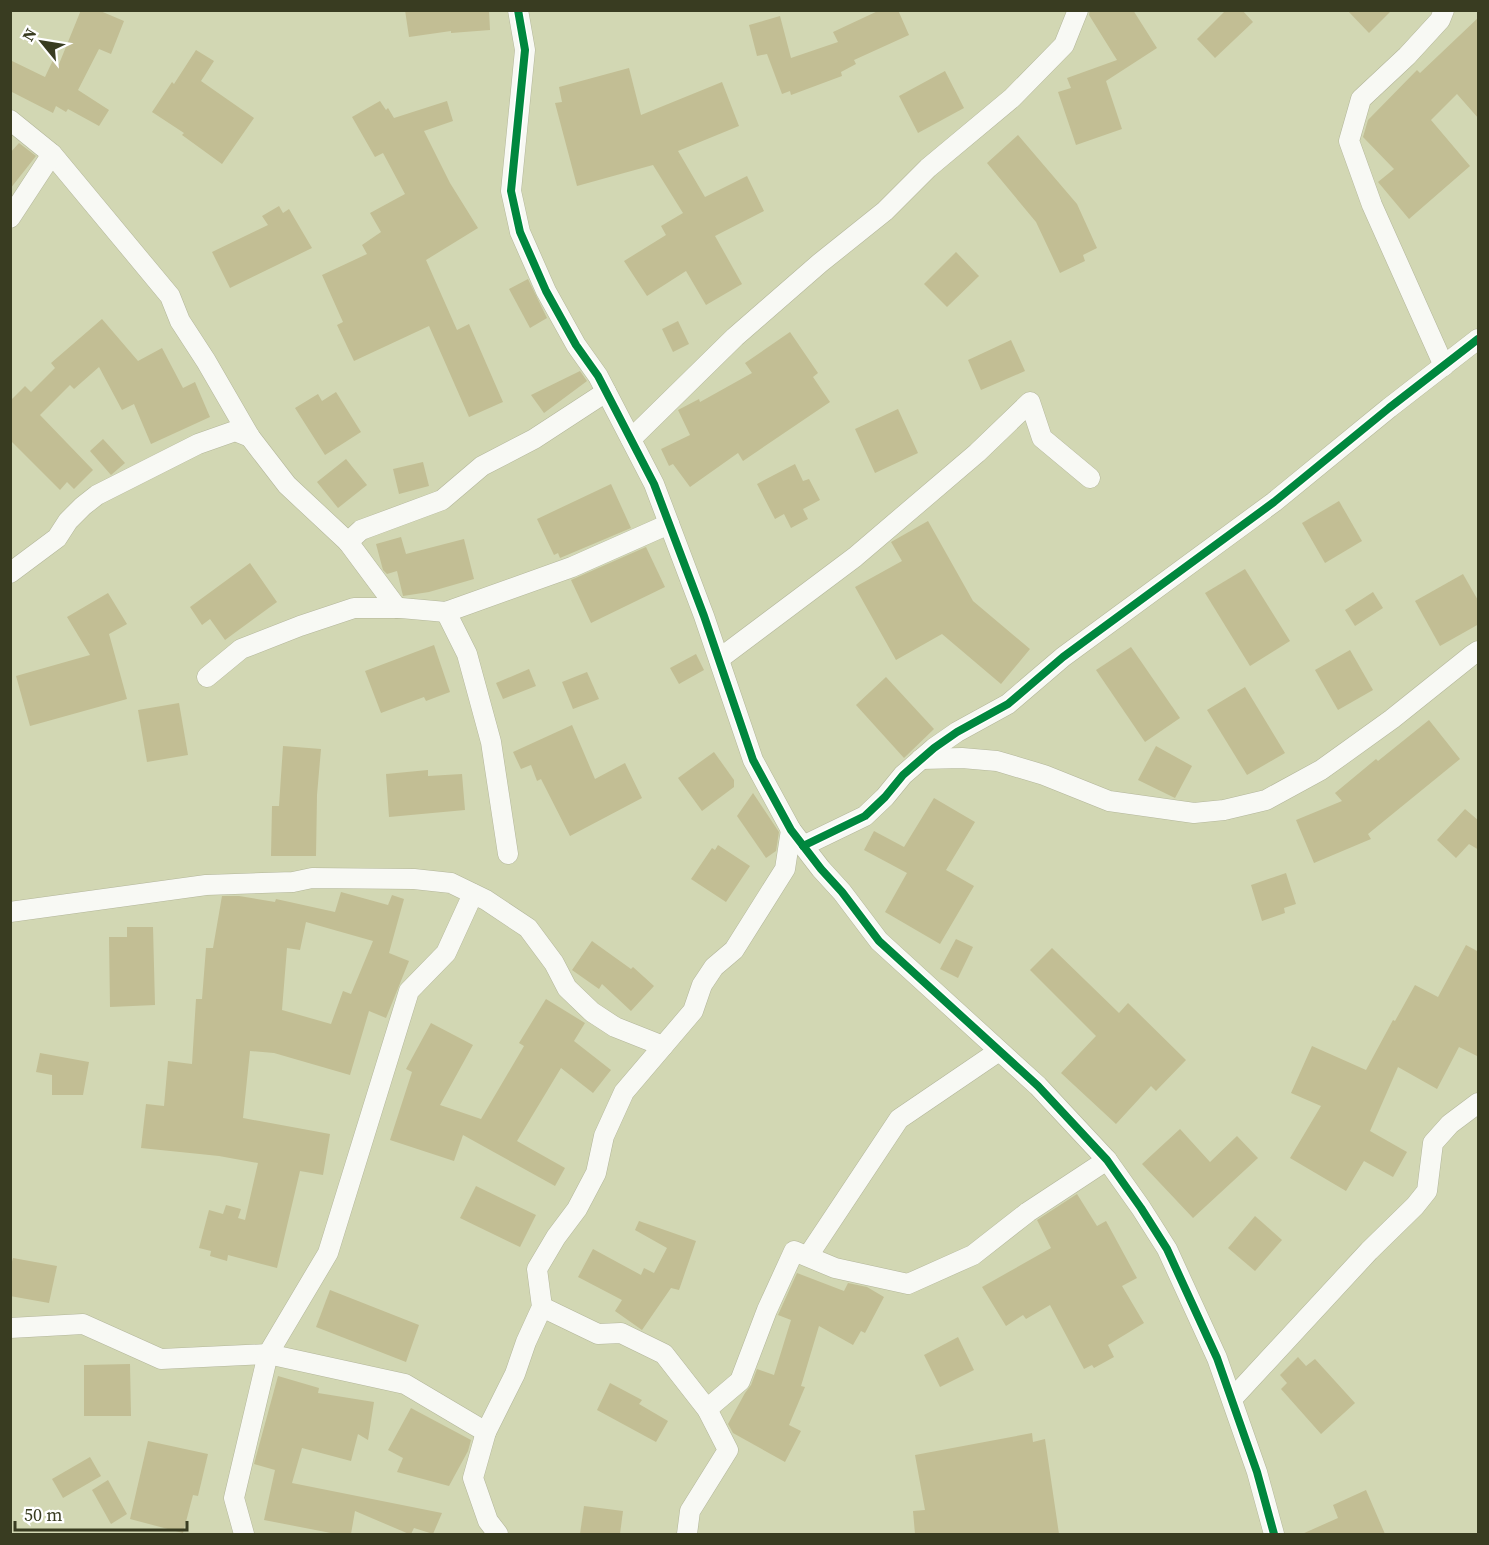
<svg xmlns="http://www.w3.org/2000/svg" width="1489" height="1545" viewBox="0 0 1489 1545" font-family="'Source Serif 4',serif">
<rect width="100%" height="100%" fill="#d2d7b3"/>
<g fill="#c2be94" fill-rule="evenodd">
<polygon points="81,10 98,10 124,21 111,54 99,49 78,90 109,110 99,126 68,109 66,112 56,106 53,113 10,91 10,60 45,77 53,60 59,64"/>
<polygon points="405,10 489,10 490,30 451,33 451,31 409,37"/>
<polygon points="880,10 898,10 909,35 854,60 856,64 841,72 842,76 791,95 790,91 782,94 767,54 757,56 749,25 780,16 791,58 838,42 833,32"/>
<polygon points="1090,10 1133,10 1157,48 1106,81 1122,129 1076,145 1058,92 1071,88 1067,78 1117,60 1089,15"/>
<polygon points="1226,10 1242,10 1253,22 1215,58 1197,39"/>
<polygon points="1347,10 1392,10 1369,33"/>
<polygon points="1479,17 1479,119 1457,94 1431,120 1470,166 1409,219 1378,182 1394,169 1363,137 1368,120 1417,70 1420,73"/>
<polygon points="196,50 214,61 201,81 254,118 222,164 182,135 184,133 152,112 172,82 174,84"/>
<polygon points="629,68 641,115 722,82 739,126 678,151 705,197 747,176 764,211 715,236 742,284 706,305 686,271 647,296 624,261 666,235 661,226 683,213 653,165 577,186 555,103 562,102 559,87"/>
<polygon points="945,71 964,108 918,133 899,96"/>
<polygon points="380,101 386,110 388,108 394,118 447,101 453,121 424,131 450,183 478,228 426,260 457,330 469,324 503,402 469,417 429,326 354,361 337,325 343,322 322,275 367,254 362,245 381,232 370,213 405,194 383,153 375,157 352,117"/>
<polygon points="1018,135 1077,204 1097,248 1083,255 1085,261 1060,273 1036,222 987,163"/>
<polygon points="19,143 36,156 10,189 10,153"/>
<polygon points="279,206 283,213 289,209 312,248 230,288 212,252 268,225 262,216"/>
<polygon points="956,252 979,276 947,307 924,284"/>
<polygon points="528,279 547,318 530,328 509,289"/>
<polygon points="102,319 138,361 162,348 183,388 195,382 210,417 151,444 134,404 122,410 99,367 74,389 70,385 40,415 93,470 74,489 67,482 60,490 10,440 10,401 25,386 31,392 55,368 51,363"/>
<polygon points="678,321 689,344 673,352 662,329"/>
<polygon points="790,332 818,373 813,377 830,402 743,461 738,453 690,487 673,464 669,466 661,449 690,435 678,410 699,399 700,402 752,373 745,363"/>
<polygon points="1011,340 1025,371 981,390 968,360"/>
<polygon points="580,371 587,381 544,413 531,395"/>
<polygon points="336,392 361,432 325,455 295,408 318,394 322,401"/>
<polygon points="898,409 918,453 875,473 855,429"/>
<polygon points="103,439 125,463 111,475 90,451"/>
<polygon points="346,459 367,485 338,508 317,482"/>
<polygon points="423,462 429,486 399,494 393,469"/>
<polygon points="795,464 803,481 809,479 820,500 803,509 808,519 791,528 784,514 775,519 757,484"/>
<polygon points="611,484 631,528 560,558 558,553 554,555 537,519"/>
<polygon points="1339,501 1362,541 1325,563 1302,523"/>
<polygon points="928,521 973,601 1030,649 1001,684 942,634 896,660 855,587 902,561 891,542"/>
<polygon points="401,537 406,554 464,539 474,579 429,592 403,596 397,571 387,574 383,570 376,544"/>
<polygon points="646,547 665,587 591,623 571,580"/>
<polygon points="250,563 277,602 225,640 210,619 202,625 190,607"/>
<polygon points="1245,569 1290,641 1250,666 1205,593"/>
<polygon points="1463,574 1479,602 1479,624 1440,646 1415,601"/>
<polygon points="1373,592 1383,608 1355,626 1345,610"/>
<polygon points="108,593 127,624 109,634 127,699 30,726 16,676 90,655 67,617"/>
<polygon points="434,645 450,692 426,701 424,697 381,713 365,671"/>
<polygon points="1131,647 1180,718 1145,742 1096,670"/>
<polygon points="1350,650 1373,690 1338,710 1315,670"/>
<polygon points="696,654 704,670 679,684 670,668"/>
<polygon points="529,669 536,686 503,699 496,683"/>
<polygon points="587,672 599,699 573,709 562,682"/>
<polygon points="886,677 934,729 904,758 856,705"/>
<polygon points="1245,687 1285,753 1247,775 1207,710"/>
<polygon points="179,703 188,755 147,762 138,710"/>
<polygon points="1429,720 1460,759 1368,834 1371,839 1314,863 1296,820 1342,801 1335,793 1376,759 1378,761"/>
<polygon points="572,725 595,779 625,763 642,798 570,836 541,779 537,781 531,765 521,769 513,752"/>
<polygon points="283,746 321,749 317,795 316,856 271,856 272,806 279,806"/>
<polygon points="1156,746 1192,766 1175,798 1138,780"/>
<polygon points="714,752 734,780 734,787 702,811 678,778"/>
<polygon points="428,770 428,776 462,774 465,810 389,817 386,774"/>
<polygon points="753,793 779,832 776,851 766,858 737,816"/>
<polygon points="934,798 975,822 946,870 974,886 940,944 885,912 907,873 864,850 874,831 904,847"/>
<polygon points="1465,809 1479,821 1479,850 1469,844 1456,858 1437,840"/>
<polygon points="718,845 750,866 726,902 691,879 712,848 715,850"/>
<polygon points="1286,873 1296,904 1284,908 1285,913 1262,921 1251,885"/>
<path d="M341,892L388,905L392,895L404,899L389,953L409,961L386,1018L369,1011L350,1075L274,1053L250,1051L243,1118L330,1134L323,1175L300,1171L277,1268L228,1255L227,1261L210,1256L211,1251L199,1248L209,1210L223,1214L226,1205L241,1209L238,1218L245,1220L258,1163L219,1156L141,1148L146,1104L164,1106L168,1061L192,1064L196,999H202L206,948H213L222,896H239L275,902L276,899L335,912ZM306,922L373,941L351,994L343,991L331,1024L282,1010L287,948L300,950Z"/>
<polygon points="127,927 153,927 155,1005 110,1007 109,937 127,937"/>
<polygon points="956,939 973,947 958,978 940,969"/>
<polygon points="592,941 631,969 633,967 654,986 631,1011 602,984 599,989 572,970"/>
<polygon points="1466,945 1479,952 1479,1057 1459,1047 1437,1089 1398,1067 1370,1131 1407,1152 1393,1177 1364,1161 1346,1191 1290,1158 1321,1106 1291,1093 1312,1046 1366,1070 1393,1020 1395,1021 1415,985 1438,997"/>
<polygon points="1052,948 1119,1013 1128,1003 1186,1060 1156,1091 1151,1086 1116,1124 1061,1073 1096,1036 1030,970"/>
<polygon points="546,999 585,1023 574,1041 611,1070 593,1093 561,1068 517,1141 565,1168 555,1186 463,1135 454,1161 390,1140 412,1072 406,1069 431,1023 473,1045 440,1105 481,1119 524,1046 519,1043"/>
<polygon points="40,1053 89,1062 83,1095 52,1095 52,1075 36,1072"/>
<polygon points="1180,1129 1210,1162 1237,1136 1258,1158 1193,1218 1142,1164"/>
<polygon points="476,1186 536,1215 520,1247 460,1218"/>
<polygon points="1077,1194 1097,1226 1106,1221 1137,1278 1122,1286 1144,1323 1108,1345 1114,1357 1094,1368 1092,1365 1084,1369 1050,1305 1026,1319 1023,1315 1006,1326 982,1287 1051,1248 1037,1220"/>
<polygon points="1255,1216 1282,1240 1255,1271 1228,1248"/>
<polygon points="639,1221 696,1241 679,1290 671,1288 642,1330 615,1311 622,1300 578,1277 593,1249 641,1275 644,1268 654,1273 667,1248 635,1230"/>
<polygon points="13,1258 57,1266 49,1303 10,1296 10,1269"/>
<polygon points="797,1273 844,1291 848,1283 867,1287 884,1297 865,1333 861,1331 853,1345 819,1326 801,1386 805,1387 789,1425 801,1431 785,1462 733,1433 728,1424 745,1393 751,1385 757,1369 774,1375 791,1320 778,1315"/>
<polygon points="330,1290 419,1325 406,1362 316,1327"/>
<polygon points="958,1337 974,1370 940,1387 924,1355"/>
<polygon points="1298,1357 1306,1366 1315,1359 1355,1403 1321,1434 1281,1389 1287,1383 1280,1375"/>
<polygon points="130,1364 131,1416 84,1416 84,1365"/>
<polygon points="278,1376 319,1388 318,1393 374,1402 368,1440 358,1434 351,1461 302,1448 292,1483 442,1513 433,1534 414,1528 411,1534 409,1534 355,1511 351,1534 336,1534 264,1520 275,1470 254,1464"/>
<polygon points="610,1383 642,1400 639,1404 668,1421 656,1442 597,1410"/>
<polygon points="411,1408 471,1440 468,1451 449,1486 397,1472 403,1458 388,1450"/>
<polygon points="1032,1433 1033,1442 1045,1439 1059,1534 915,1534 913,1511 925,1510 915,1455"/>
<polygon points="148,1441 208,1454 198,1496 193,1495 183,1533 130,1519"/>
<polygon points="90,1457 101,1476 63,1498 52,1479"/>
<polygon points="108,1480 127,1514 111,1524 92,1490"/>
<polygon points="1366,1490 1385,1534 1302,1534 1338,1518 1333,1505"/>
<polygon points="584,1506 623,1511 620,1534 580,1534"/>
</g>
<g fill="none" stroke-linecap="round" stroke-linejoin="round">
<g stroke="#b3b69a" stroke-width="21">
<g id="minor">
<polyline points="518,10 525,50 511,191 520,232 546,291 576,345 598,376 654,484 704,616 753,760 791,830 821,869 842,892 879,941 1038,1086 1107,1160 1141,1208 1167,1249 1217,1358 1257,1472 1274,1534"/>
<polyline points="1444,10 1440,20 1407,56 1361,99 1349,141 1372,205 1444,366"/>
<polyline points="10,120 52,154 170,296 180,321 206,361 250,437 287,485 348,542 361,530 442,500 482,466 534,439 606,392"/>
<polyline points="10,218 52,154"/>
<polyline points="631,439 735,337 820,263 885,211 928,168 1012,98 1064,45 1078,10"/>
<polyline points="348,542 397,608"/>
<polyline points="10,573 57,538 68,521 83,506 97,495 198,444 235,431 250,437"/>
<polyline points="446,612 467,654 491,742 508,854"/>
<polyline points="719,659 855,557 977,453 1030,402 1042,438 1090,478"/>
<polyline points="207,677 241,649 300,626 354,608 401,608 446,612 572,567 669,524"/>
<polyline points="921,759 962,758 997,761 1044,775 1109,801 1194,813 1224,810 1266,800 1321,770 1392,719 1472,655 1478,651"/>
<polyline points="803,846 865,816 885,797 903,775 934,748 957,732 1008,704 1063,657 1274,502 1389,408 1478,339"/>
<polyline points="10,912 206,885 293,882 312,878 414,879 451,883 486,900 528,928 554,963 567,988 592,1012 615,1027 663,1046"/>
<polyline points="808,1256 899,1119 999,1051"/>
<polyline points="542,1307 598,1334 621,1333 664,1354 707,1409 728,1450 690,1511 687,1534"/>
<polyline points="10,1328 83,1324 161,1359 268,1354 405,1384 486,1432"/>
<polyline points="1232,1399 1369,1251 1415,1206 1427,1191 1433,1143 1450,1124 1478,1103"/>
<polyline points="707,1409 740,1381 767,1310 794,1251 835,1268 908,1284 973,1255 1028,1212 1107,1160"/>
<polyline points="244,1534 234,1498 268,1354 328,1253 409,991 446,953 473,894"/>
<polyline points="498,1534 488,1521 473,1478 486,1432 515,1374 526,1342 542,1307 537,1269 556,1237 577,1209 596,1173 604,1136 624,1092 693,1011 702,985 714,967 734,950 785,869 791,830"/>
</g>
</g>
<use href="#minor" stroke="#f8f9f4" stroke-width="20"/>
<g stroke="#fff" stroke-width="11">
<g id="cycleway">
<polyline points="518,10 525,50 511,191 520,232 546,291 576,345 598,376 654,484 704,616 753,760 791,830 821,869 842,892 879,941 1038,1086 1107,1160 1141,1208 1167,1249 1217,1358 1257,1472 1274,1534"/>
<polyline points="803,846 865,816 885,797 903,775 934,748 957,732 1008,704 1063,657 1274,502 1389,408 1478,339"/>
</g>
</g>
<use href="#cycleway" stroke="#00873e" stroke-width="8"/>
</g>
<rect width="1489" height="1545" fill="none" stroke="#393c21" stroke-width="24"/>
<g transform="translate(42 42) rotate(300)" stroke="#ffffff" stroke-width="4.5" paint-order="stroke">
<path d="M0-4.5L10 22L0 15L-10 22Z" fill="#393c21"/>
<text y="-9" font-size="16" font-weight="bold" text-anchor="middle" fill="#393c21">N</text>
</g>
<path d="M15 1521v9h172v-9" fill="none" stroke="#393c21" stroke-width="3"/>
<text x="24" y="1521" font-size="18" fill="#393c21" stroke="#ffffff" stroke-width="4.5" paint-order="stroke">50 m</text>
</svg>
